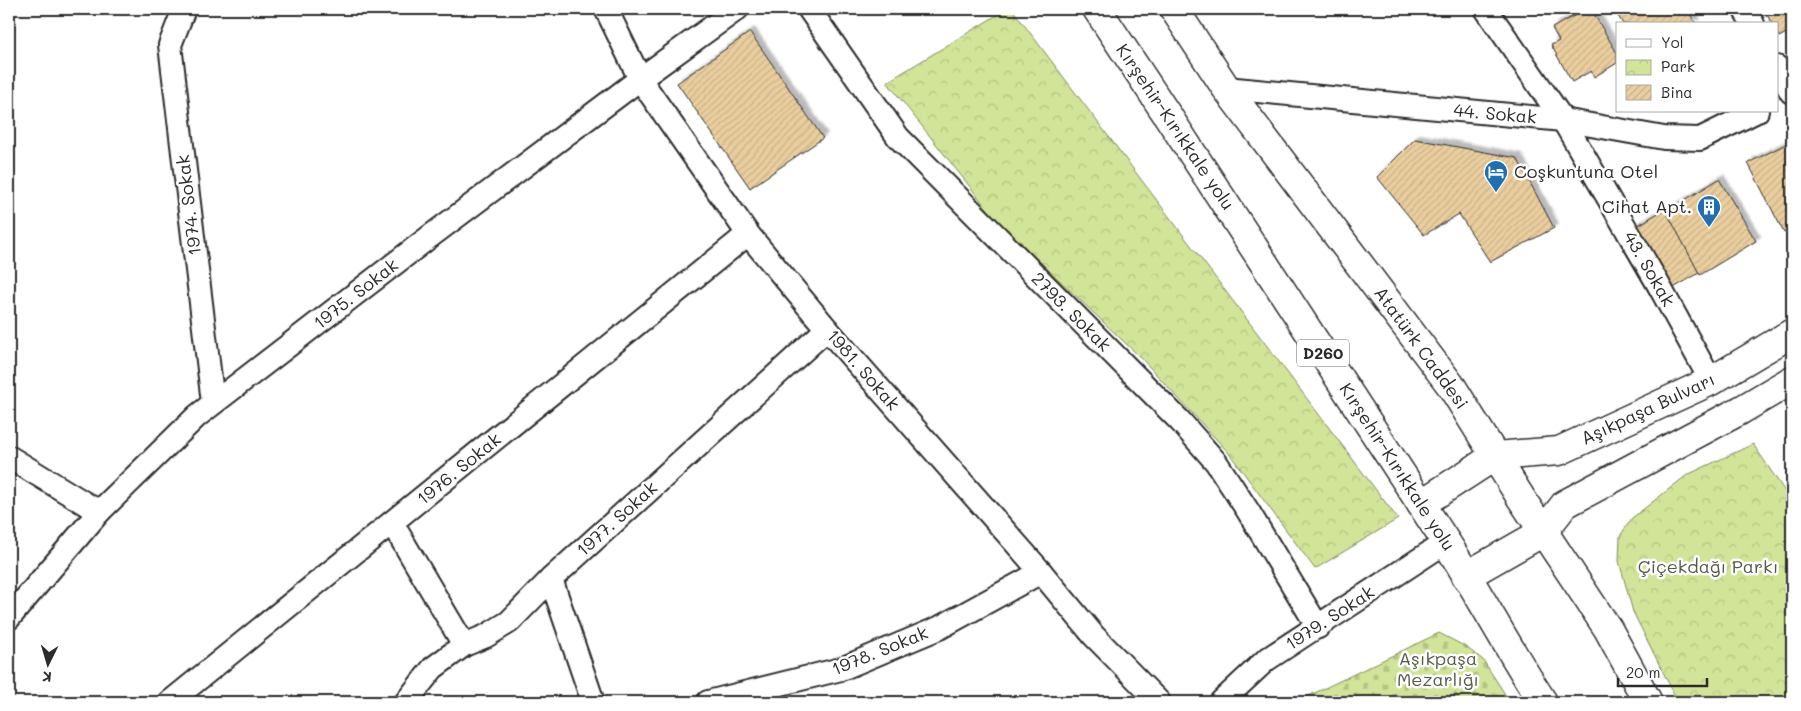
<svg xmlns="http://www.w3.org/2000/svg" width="1801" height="711" viewBox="0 0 1801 711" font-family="Mali,sans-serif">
<defs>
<pattern id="cemetery-stones" width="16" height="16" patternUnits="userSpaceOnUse" patternTransform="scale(1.25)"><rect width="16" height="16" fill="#d2e498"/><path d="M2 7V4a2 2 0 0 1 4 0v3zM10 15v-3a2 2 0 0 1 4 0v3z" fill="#b4c483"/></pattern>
<pattern id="park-crowns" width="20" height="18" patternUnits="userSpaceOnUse" patternTransform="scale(1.25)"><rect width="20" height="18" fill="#d2e498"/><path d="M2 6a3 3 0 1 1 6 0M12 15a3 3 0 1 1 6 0" fill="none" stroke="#b4c483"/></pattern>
<pattern id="building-hatch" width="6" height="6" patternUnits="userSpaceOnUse" patternTransform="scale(1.25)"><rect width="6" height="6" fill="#eace9e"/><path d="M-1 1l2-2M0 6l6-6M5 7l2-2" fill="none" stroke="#c9b188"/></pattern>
<filter id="shadow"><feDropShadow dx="4.5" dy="-4.5" stdDeviation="1" flood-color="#0004"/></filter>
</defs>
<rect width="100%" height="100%" fill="#fff"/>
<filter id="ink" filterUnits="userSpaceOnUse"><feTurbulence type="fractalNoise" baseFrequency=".02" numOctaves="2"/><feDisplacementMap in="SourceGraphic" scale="10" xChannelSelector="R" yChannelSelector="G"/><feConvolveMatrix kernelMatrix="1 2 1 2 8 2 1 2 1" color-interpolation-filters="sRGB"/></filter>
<g filter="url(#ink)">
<polygon fill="url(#cemetery-stones)" stroke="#7e8862" points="1439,633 1466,647 1483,660 1510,702 1296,702"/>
<g fill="url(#park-crowns)" stroke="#7e8862">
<polygon points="1007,9 1012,9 1398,519 1315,569 1228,452 1141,358 997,221 887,82"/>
<polygon points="1753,444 1792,502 1792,702 1678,702 1633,612 1619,561 1620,536 1632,518 1687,475"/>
</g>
<g fill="url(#building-hatch)" stroke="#2b2b2b" filter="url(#shadow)">
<polygon points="1586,9 1591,9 1617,53 1617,63 1594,77 1591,71 1572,82 1551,45 1559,41 1552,28"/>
<polygon points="1614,9 1687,9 1696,24 1623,24"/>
<polygon points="1764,9 1792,9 1792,30 1779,37 1777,33 1777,24 1772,24"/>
<polygon points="750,32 823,138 750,188 677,83"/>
<polygon points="1415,139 1517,158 1554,228 1490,262 1459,214 1424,235 1377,177"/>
<polygon points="1792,141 1792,228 1784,233 1748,163"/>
<polygon points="1719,179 1756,241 1700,275 1662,214"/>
<polygon points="1665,209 1699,273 1653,300 1617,238"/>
</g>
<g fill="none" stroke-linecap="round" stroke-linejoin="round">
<g stroke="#2b2b2b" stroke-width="26">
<g id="street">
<polyline points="184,9 170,45 213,403"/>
<polyline points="606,9 640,79 748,234 827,329 1041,572 1094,636 1159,702"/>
<polyline points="809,9 898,137 1180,421 1216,462 1248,511 1318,627"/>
<polyline points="1486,9 1563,120 1657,282 1711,381"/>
<polyline points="1744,9 1753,24"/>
<polyline points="1777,67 1791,92"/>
<polyline points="1226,88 1563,120 1664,138 1700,139 1757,111"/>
<polyline points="9,457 99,512"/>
<polyline points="392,523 464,645"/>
<polyline points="551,579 593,702"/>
<polyline points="9,618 99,512 197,416 428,238 640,79 737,9"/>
<polyline points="170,702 748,234"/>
<polyline points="406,702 433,668 464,645 486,636 509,622 551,579 827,329"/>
<polyline points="708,702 841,669 939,628 1041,572"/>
<polyline points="1221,702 1266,660 1446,542"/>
</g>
</g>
<g stroke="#2b2b2b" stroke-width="31">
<g id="secondary">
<polyline points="1495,456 1559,451 1711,381 1792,333"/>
<polyline points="1543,532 1565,504 1741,410 1792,380"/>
</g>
</g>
<g stroke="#2b2b2b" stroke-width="31">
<g id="highway">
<path d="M1097,9C1214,185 1330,362 1444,539C1479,593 1508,649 1543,702"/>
<polyline points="1174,9 1226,88 1452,387 1521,498 1608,629 1648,702"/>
<polyline points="1421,504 1495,456"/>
<polyline points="1466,576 1543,532"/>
</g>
</g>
<use href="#street" stroke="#fff" stroke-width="22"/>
<use href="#secondary" stroke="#fff" stroke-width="28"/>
<use href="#highway" stroke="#fff" stroke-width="28"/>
</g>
</g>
<defs>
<g id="hotel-pin" transform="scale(1.25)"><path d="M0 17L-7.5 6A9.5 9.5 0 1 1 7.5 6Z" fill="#1f6fb2" stroke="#fff"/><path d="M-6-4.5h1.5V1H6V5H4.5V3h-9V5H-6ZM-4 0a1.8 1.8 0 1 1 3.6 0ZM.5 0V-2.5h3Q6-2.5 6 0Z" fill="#fff"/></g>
<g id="building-pin" transform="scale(1.25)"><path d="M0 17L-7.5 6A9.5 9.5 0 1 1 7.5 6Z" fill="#1f6fb2" stroke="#fff"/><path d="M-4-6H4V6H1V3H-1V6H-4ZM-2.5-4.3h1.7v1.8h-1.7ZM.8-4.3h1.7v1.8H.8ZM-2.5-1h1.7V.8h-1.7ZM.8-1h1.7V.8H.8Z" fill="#fff"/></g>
</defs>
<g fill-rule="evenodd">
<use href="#hotel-pin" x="1496" y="172"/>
<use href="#building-pin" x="1709" y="207"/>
</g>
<g text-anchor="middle" stroke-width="5" stroke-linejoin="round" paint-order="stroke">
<rect fill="#fff" stroke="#6b6b6b" stroke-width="1" x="1297" y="339.5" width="52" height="27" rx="4"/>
<g font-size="16" font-weight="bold" fill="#2b2b2b">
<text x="1323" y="359">D260</text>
</g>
<g font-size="18" fill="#2b2b2b" stroke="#fff">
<text transform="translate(1495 114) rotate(5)" y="6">44. Sokak</text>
<text transform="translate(1175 127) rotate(56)" y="6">Kırşehir-Kırıkkale yolu</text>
<text transform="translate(189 205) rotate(-97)" y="6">1974. Sokak</text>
<text transform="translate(1649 269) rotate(60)" y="6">43. Sokak</text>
<text transform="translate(356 294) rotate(-38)" y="6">1975. Sokak</text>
<text transform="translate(1071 312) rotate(45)" y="6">2793. Sokak</text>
<text transform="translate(1421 348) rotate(54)" y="6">Atatürk Caddesi</text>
<text transform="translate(863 370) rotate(49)" y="6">1981. Sokak</text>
<text transform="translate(1648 409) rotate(-25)" y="6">Aşıkpaşa Bulvarı</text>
<text transform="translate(1397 467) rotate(57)" y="6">Kırşehir-Kırıkkale yolu</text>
<text transform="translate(459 469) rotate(-39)" y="6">1976. Sokak</text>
<text transform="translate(617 519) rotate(-42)" y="6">1977. Sokak</text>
<text transform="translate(1330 618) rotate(-33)" y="6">1979. Sokak</text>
<text transform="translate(880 651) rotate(-22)" y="6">1978. Sokak</text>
</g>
<g font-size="18" fill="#2b2b2b" stroke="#fff" text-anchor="start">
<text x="1514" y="178">Coşkuntuna Otel</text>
<text x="1692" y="213" text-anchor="end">Cihat Apt.</text>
</g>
<g font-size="18" fill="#555946" stroke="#fff">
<text x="1708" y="573">Çiçekdağı Parkı</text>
<text x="1438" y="665">Aşıkpaşa<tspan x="1438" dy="21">Mezarlığı</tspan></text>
</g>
</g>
<rect width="1801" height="711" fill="none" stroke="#fff" stroke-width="30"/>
<rect x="15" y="15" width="1771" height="681" fill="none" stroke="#2b2b2b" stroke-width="2" filter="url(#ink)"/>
<rect x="1616" y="22" width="162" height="90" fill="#ffffff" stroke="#aaaaaa"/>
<rect x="1626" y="39" width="25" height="8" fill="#ffffff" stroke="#aaaaaa"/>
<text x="1661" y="48" font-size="15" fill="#2b2b2b">Yol</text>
<rect x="1626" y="60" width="25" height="15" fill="url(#park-crowns)" stroke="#aaaaaa"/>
<text x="1661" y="72" font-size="15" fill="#2b2b2b">Park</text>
<rect x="1626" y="85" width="25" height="15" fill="url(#building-hatch)" stroke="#aaaaaa"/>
<text x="1661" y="98" font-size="15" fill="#2b2b2b">Bina</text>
<g transform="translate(48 664) rotate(185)" stroke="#ffffff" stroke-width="4" paint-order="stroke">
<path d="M0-4L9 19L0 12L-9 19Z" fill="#2b2b2b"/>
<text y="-8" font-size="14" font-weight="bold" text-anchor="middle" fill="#2b2b2b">K</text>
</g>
<path d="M1618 678v8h89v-8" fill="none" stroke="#2b2b2b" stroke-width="2.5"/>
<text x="1626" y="678" font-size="15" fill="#2b2b2b" stroke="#ffffff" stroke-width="4" paint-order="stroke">20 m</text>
</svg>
